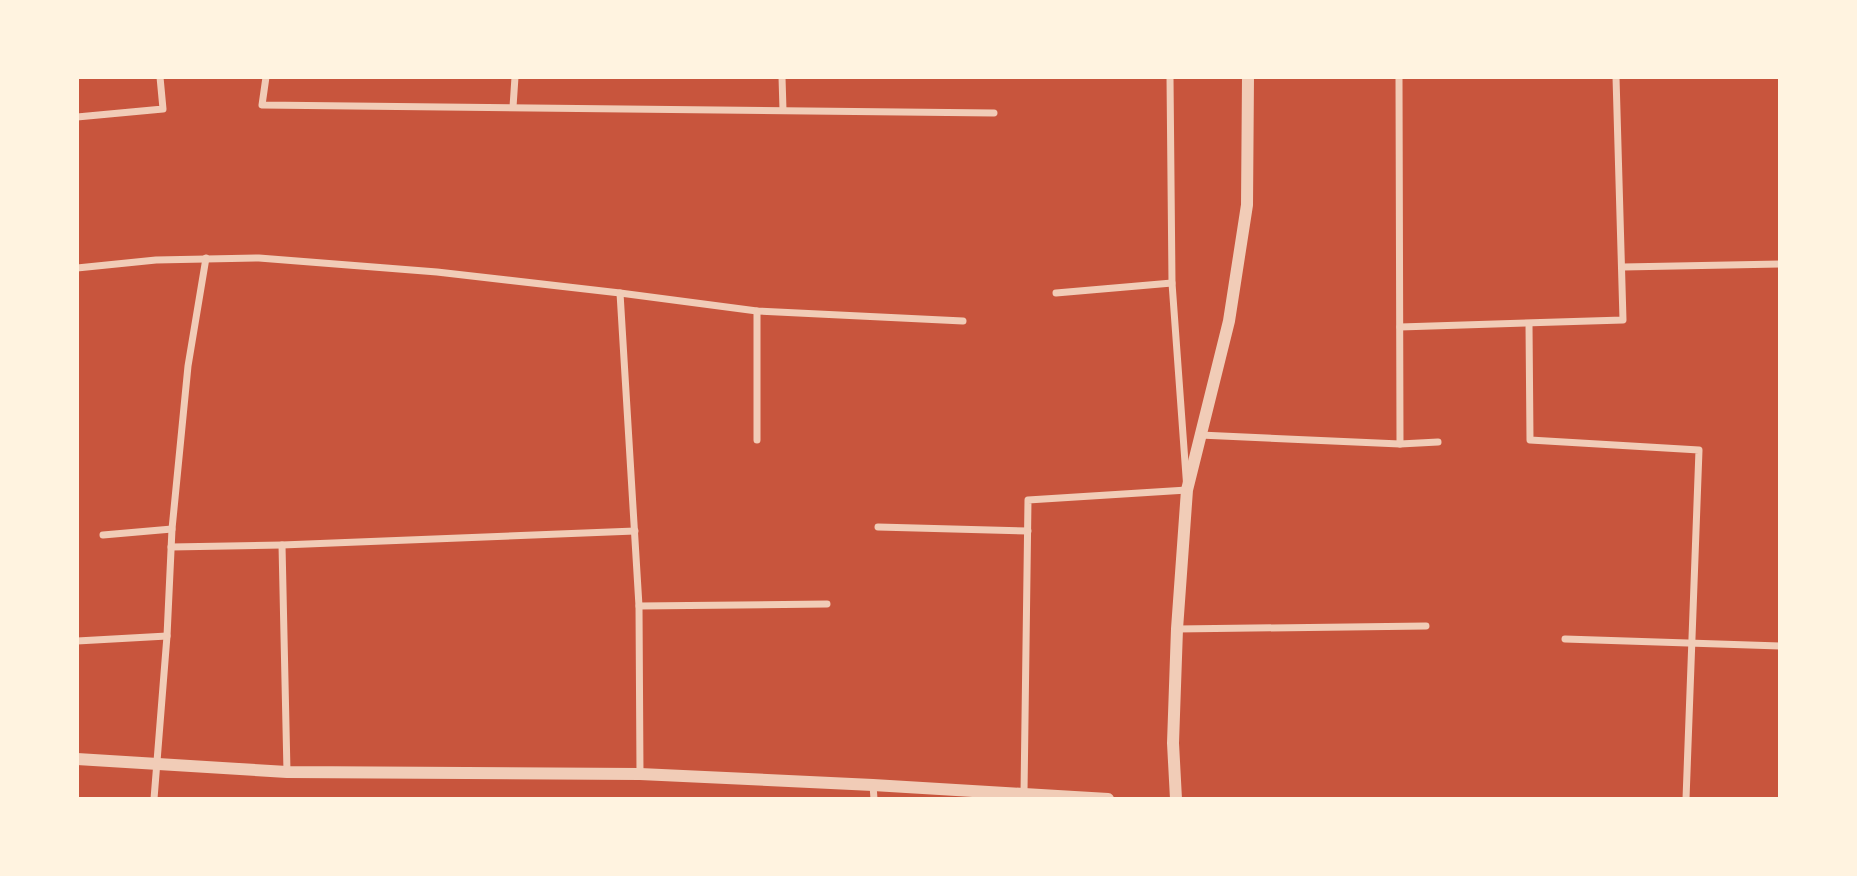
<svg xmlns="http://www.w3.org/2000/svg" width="1857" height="876" viewBox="0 0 1857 876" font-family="'Nunito Sans',sans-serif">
<rect width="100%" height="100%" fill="#c8553d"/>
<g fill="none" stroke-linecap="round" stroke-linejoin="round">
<g stroke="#f1ccb7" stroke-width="7">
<polyline points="266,77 262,105 994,113"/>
<polyline points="782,77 783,110"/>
<polyline points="1399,77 1400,444"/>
<polyline points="513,107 515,77"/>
<polyline points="77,117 163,109 160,77"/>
<polyline points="1623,267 1780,264"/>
<polyline points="77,268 156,260 259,258 437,272 620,293 757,311 963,321"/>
<polyline points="620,293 639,606 640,774"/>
<polyline points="1056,293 1172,283"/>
<polyline points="757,311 757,440"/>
<polyline points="1529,324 1530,440 1699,450 1686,799"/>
<polyline points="1400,327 1623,320 1616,77"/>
<polyline points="1200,435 1400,444 1438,442"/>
<polyline points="878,527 1028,531"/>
<polyline points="103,535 172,529"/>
<polyline points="282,545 287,772"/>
<polyline points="171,547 282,545 635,531"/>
<polyline points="639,606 827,604"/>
<polyline points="1177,629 1426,626"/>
<polyline points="1565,639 1780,646"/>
<polyline points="77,641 167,636"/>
<polyline points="873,785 874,799"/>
<polyline points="1024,793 1028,500 1187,490 1172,283 1170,77"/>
<polyline points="154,799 167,636 172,529 188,366 206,258"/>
</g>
<g stroke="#f1ccb7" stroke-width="12">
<polyline points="77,759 287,772 640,774 873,785 1108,799"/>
<polyline points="1176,799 1173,743 1177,629 1187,490 1229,321 1247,205 1248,77"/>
</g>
</g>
<rect width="1857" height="876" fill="none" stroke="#fff3e0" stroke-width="158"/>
</svg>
